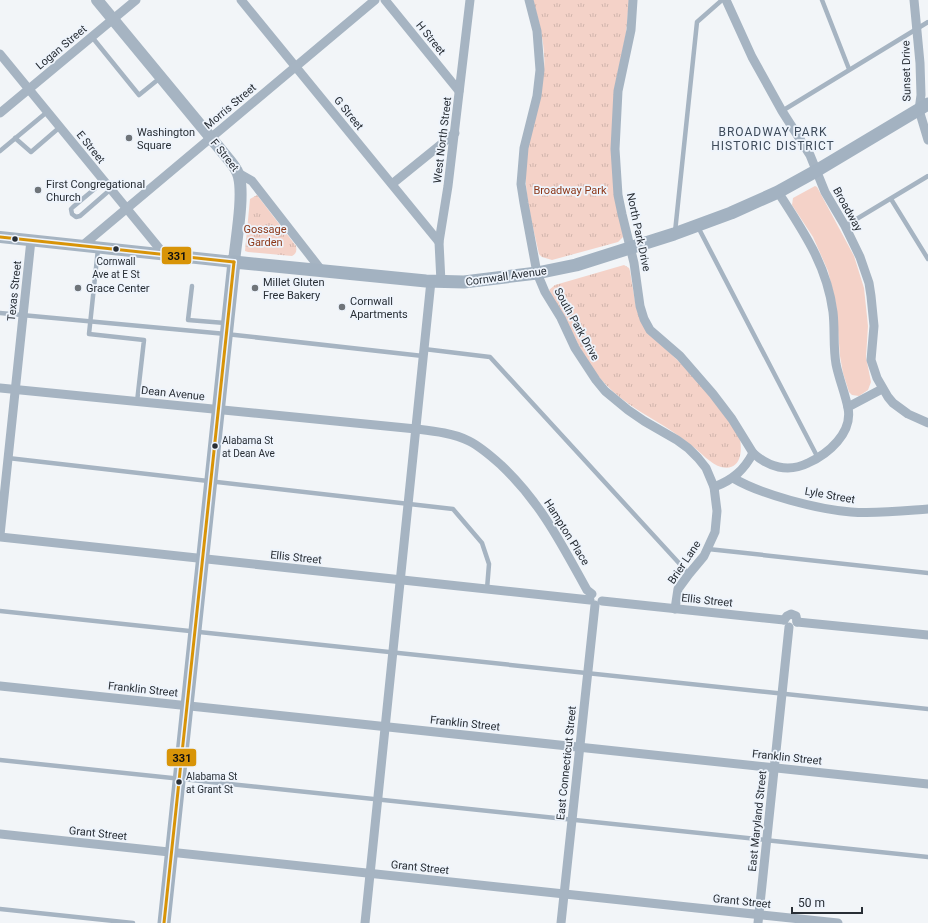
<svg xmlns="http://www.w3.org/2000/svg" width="928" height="923" viewBox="0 0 928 923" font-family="Roboto,sans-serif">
<defs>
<pattern id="park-tufts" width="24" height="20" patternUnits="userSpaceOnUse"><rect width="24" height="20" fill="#f4d2c8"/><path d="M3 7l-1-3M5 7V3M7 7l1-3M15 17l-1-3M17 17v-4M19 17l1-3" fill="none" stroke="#d1b5ac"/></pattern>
</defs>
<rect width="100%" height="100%" fill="#f2f5f8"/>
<polygon fill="#f4d2c8" points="815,186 817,187 854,256 864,288 868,326 866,357 871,382 868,390 859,396 852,395 849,392 843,373 840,356 836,304 828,271 813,237 792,205 793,198"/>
<g fill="url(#park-tufts)">
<path d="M533,0H629L626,34L614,91L623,237L618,242L552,260L542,257L539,254C532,222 523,191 526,158C529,128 540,99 544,69C546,46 539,22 533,0Z"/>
<path d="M257,195L296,246C297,251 296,254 292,256L248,252L245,251L250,199Z"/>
<path d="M624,265L629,268L630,271L636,307L668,351L699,381L739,435C743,449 742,472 721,467C710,464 701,452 692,446C683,439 674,432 664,426C641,412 617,399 599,377C589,366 582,352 575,338C566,322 557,306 549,290L555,285Z"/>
</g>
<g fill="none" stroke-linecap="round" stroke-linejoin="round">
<g stroke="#a6b4c2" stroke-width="4.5">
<polyline points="822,0 849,69"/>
<polyline points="92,37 139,95 160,78"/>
<polyline points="782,111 928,22"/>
<polyline points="15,138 31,152 60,127"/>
<polyline points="0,151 47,112"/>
<polyline points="104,181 73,207 71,209 72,214 76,217 80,216 111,189"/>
<polyline points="891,199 928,259"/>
<polyline points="845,226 928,176"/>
<polyline points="698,227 818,458"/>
<polyline points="675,232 697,22 722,0"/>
<polyline points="98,249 89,334 144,340 137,402"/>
<polyline points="192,286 188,320 225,323"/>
<polyline points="0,313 226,334 423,356"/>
<polyline points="424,349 490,357 689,574"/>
<polyline points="8,458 453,509 482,543 489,564 487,589"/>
<polyline points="708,549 928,573"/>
<polyline points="0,611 928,709"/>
<polyline points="0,760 928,857"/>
<polyline points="0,909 133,923"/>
</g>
<g stroke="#a6b4c2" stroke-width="9">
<polyline points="241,0 439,242"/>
<polyline points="385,0 459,91"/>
<polyline points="529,0 537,31 540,70 537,96 524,148 521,184 524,203 537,273 545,292 561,318 575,348 596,380 605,391 628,410 644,421 677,440 688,448 698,458 706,468 714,487 717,511 715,532 704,556 689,574 678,589 675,609"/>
<path d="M633,0L631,30L618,91L615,149L618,195L622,214L634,263L640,306L644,319L650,330L680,356L713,394L732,419L753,453C768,467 788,473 808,463C828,454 853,433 848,408C845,393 839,379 836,364C833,347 835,329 833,312C827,265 803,231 778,192"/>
<polyline points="726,0 752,57 782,111 810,155 825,192 845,226 860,257 869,283 871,296 874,326 871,360 877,378 888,397 893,403 908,414 928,423"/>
<polyline points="914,0 920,63 921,95 919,110 928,140"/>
<polyline points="0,54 164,254"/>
<polyline points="0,113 136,0"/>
<polyline points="238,173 252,181 322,271"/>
<polyline points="392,184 455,133"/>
<polyline points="82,246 375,0"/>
<polyline points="441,282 439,242 448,186 470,0"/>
<path d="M0,388L416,429C433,431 453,433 469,441C481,447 491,456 501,465C541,503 561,543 587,590L592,594"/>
<polyline points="848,407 882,389"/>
<path d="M733,478C762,495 817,509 851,512C876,514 902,511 928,509"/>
<path d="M714,487C733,480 744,470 753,453"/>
<polyline points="0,535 31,240"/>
<polyline points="0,537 590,600"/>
<polyline points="602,601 784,620"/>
<polyline points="784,620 787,616 791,614 796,616 797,622"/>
<polyline points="797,622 928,635"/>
<polyline points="0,686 928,784"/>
<polyline points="0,834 838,923"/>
<polyline points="365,923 431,281"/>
<polyline points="561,923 595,605"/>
<polyline points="758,923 789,627"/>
</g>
<path stroke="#a6b4c2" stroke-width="12" d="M0,237L234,262C236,240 244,197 239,177C238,171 234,166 230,161L97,0"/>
<polyline stroke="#a3b2c1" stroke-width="13" points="164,923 234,262 426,281 464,282 537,273 576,265 674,234 731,213 778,192 816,171 928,104"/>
<g stroke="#eef4fc" stroke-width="6">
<g id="bus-1">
<polyline points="0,237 234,262"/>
<polyline points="164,923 234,262"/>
</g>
</g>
<use href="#bus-1" stroke="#d89408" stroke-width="3"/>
</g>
<g fill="#6f7479" stroke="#eef4fc" stroke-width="1.5">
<circle cx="129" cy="138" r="4"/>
<circle cx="38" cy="190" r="4"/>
<circle cx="78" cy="288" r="4"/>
<circle cx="255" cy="288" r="4"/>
<circle cx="342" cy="307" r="4"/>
</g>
<g fill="#282e35" stroke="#eef4fc" stroke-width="1.5">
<circle cx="15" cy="239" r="3.5"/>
<circle cx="116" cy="249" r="3.5"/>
<circle cx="215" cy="446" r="3.5"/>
<circle cx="179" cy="782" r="3.5"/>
</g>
<g text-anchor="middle" stroke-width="3.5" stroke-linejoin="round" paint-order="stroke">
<g font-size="10" fill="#282e35" stroke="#eef4fc" text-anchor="start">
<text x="116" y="265" text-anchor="middle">Cornwall<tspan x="116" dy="13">Ave at E St</tspan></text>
<text x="222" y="444">Alabama St<tspan x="222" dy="13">at Dean Ave</tspan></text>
<text x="186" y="780">Alabama St<tspan x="186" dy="13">at Grant St</tspan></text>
</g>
<g font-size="11" fill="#282e35" stroke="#eef4fc">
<text transform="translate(431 38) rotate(51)" y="4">H Street</text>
<text transform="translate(61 47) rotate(-40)" y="4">Logan Street</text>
<text transform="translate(906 71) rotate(-91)" y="4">Sunset Drive</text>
<text transform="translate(230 106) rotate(-40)" y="4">Morris Street</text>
<text transform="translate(349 113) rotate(51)" y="4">G Street</text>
<text transform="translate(442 140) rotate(-83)" y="4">West North Street</text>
<text transform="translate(91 147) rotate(51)" y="4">E Street</text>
<text transform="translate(225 155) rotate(51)" y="4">F Street</text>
<text transform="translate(848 209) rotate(61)" y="4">Broadway</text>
<text transform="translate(639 232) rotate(78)" y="4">North Park Drive</text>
<text transform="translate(506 276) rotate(-8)" y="4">Cornwall Avenue</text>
<text transform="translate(14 291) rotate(-84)" y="4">Texas Street</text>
<text transform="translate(577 324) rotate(61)" y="4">South Park Drive</text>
<text transform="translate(173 393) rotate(6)" y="4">Dean Avenue</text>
<text transform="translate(830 495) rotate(10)" y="4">Lyle Street</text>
<text transform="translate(567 532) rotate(58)" y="4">Hampton Place</text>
<text transform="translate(296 557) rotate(6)" y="4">Ellis Street</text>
<text transform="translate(684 562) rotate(-56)" y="4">Brier Lane</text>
<text transform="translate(707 600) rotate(6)" y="4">Ellis Street</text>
<text transform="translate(143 689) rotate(6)" y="4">Franklin Street</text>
<text transform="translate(465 723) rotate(6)" y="4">Franklin Street</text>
<text transform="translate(787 757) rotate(6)" y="4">Franklin Street</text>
<text transform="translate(566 763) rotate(-84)" y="4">East Connecticut Street</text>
<text transform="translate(757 821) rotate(-84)" y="4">East Maryland Street</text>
<text transform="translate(98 833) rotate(6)" y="4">Grant Street</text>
<text transform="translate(420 867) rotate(6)" y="4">Grant Street</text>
<text transform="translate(742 901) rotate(6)" y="4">Grant Street</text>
</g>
<g font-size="11" fill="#282e35" stroke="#eef4fc" text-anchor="start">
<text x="137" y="136">Washington<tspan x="137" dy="13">Square</tspan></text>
<text x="46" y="188">First Congregational<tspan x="46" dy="13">Church</tspan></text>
<text x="263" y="286">Millet Gluten<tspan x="263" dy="13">Free Bakery</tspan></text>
<text x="86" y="292">Grace Center</text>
<text x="350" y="305">Cornwall<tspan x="350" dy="13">Apartments</tspan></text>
</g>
<g font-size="11" fill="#8d3819" stroke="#eef4fc">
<text x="570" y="194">Broadway Park</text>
<text x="265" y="233">Gossage<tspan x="265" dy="13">Garden</tspan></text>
</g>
<g font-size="12" letter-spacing="1" fill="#3e4b5a" stroke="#eef4fc">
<text x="773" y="136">BROADWAY PARK<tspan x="773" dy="14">HISTORIC DISTRICT</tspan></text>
</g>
</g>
<g stroke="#eef4fc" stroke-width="1.5">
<rect x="161" y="246" width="31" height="19" rx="4" fill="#d89408"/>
<rect x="166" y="748" width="31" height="19" rx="4" fill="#d89408"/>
</g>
<g font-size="11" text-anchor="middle" font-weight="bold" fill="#111">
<text x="177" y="260">331</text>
<text x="182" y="762">331</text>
</g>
<path d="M792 907v6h70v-6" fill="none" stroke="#282e35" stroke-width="2"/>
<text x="798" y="907" font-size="12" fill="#282e35" stroke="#eef4fc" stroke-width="3" paint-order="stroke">50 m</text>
</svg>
